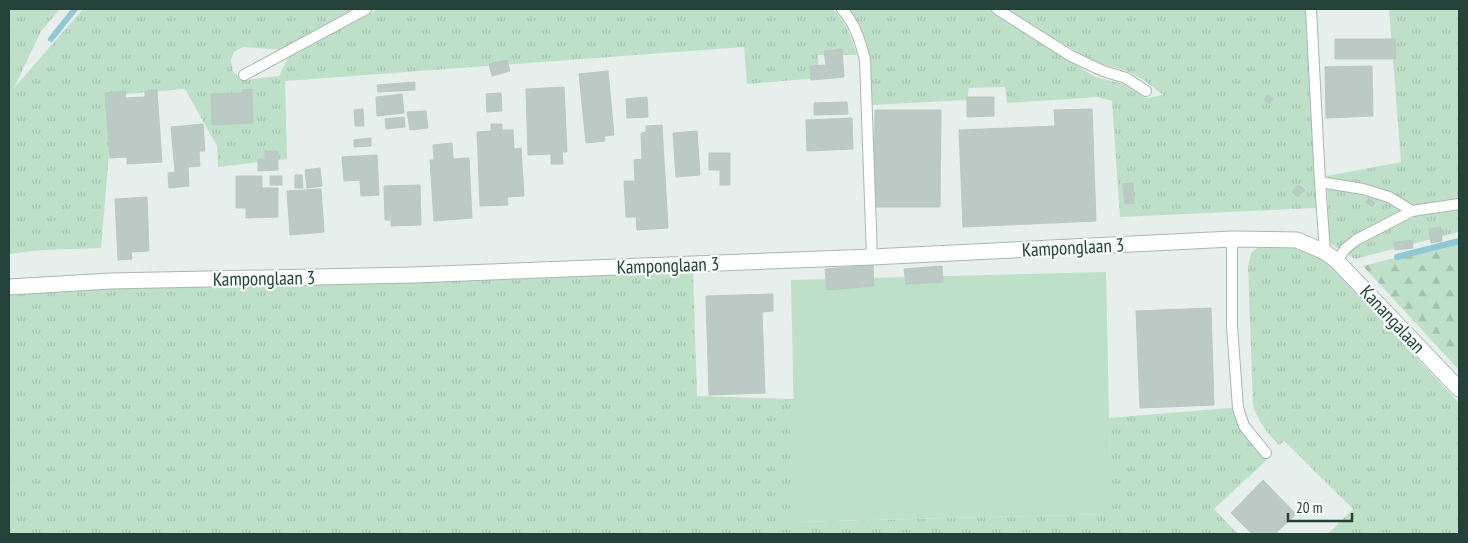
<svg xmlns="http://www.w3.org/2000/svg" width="1468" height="543" viewBox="0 0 1468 543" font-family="'PT Sans Narrow',sans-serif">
<defs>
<pattern id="grass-tufts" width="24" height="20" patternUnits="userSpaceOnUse" patternTransform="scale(1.25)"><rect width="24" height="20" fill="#bfe0c8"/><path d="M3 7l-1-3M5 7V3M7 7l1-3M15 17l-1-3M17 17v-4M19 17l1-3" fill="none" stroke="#a4c1ad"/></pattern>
<pattern id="forest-firs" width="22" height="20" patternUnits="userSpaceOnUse" patternTransform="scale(1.25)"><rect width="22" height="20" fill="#bfe0c8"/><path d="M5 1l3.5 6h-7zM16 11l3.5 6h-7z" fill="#a4c1ad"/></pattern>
</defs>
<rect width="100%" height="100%" fill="#e6efeb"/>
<g fill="url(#grass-tufts)">
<path d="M9,9H60L41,31L14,88L83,9H357L281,50L243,47L234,52L231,60L233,72L244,80L279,76L289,56L378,9H833C845,21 852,38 857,55H818L819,78L747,84L744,47L285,81L287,159L218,167L217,146L185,89L114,95L101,248L43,250L9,254Z"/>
<path d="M849,9H989L1095,77L1124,84L1146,98L1163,95L1144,80L1126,71L1092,61L1005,9H1313L1320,182L1316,208L1120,217L1112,101L1098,97L1007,103L1005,87L969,88L967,100L871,105C870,70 872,38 849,9Z"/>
<polygon points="1389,9 1459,9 1459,232 1355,259 1329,243 1327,176 1401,162"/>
<path d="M1291,244L1326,261L1459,403V534H1328L1353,509L1284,441L1279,445C1267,433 1259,422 1253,406L1248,266L1252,252L1261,245Z"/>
<path d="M693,269L697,396L794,399L797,522L1110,514L1109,418L1242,407C1245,426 1257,442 1271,456L1214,509L1238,534H9V290Z"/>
</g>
<polygon fill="url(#forest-firs)" points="1459,241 1459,370 1363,266"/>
<polygon fill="#bfe0c8" points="1106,272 1111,514 796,522 791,280"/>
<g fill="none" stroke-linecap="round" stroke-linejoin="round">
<g stroke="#8ec9d4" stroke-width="6">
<polyline points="51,39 75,9"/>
<polyline points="1397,257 1459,241"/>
</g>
</g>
<g fill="#bbcac4" stroke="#b8c9c2">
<polygon points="1335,39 1395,39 1396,59 1335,59"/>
<polygon points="842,49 844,77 811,80 810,66 826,65 824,51"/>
<polygon points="507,60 510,71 492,76 489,64"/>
<polygon points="1372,66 1373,116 1326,118 1325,67"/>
<polygon points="608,71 614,135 604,136 605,141 586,143 579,74"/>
<polygon points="415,82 415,90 378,92 377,85"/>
<polygon points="564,87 567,152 562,152 563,164 551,164 551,154 528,155 526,89"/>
<polygon points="252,89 253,123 212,125 211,94 242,93 242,90"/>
<polygon points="157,90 162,162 127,164 127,157 110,158 105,93 126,91 125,98 145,97 145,91"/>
<polygon points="501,93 502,111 487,112 486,94"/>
<polygon points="402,94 404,113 377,116 376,97"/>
<polygon points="1268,95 1273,99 1269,104 1264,100"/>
<polygon points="647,97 648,117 627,118 626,99"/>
<polygon points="967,97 994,97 994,116 967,117"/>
<polygon points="847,102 848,114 814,115 814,103"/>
<polygon points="363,109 364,126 355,126 354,110"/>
<polygon points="1092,109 1096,221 963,227 959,130 1055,126 1054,110"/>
<polygon points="875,110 941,110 940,207 874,207"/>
<polygon points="426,111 428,128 410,130 407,112"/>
<polygon points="404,117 405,127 386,129 385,119"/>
<polygon points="852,118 853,149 807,151 806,120"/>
<polygon points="203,124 205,151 199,151 200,166 188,167 189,186 169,188 168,173 175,172 171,127"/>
<polygon points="491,124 502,124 502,130 513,130 514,149 521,148 524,196 507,197 508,205 480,206 477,132 491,131"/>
<polygon points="662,125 668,228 637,230 636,217 626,217 624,181 635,181 634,160 642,159 641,133 646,132 646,126"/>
<polygon points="697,131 700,175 676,177 673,133"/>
<polygon points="371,138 371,146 354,147 354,140"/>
<polygon points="452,143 453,159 469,158 472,218 434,221 430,160 434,160 433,145"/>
<polygon points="265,151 278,151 278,170 258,171 258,159 265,159"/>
<polygon points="709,153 730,153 730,185 720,185 720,170 709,170"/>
<polygon points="377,155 379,195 361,196 360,180 344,181 342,157"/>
<polygon points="320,168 322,186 307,188 305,170"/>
<polygon points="295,175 302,175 303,188 295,188"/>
<polygon points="236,176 262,176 262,188 278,188 278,217 246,218 246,208 236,208"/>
<rect x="270" y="176" width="12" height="9"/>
<polygon points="1133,183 1134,203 1125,204 1123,184"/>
<polygon points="420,185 421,225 391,226 391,220 385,220 384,186"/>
<polygon points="1298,185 1305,190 1298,197 1292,192"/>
<polygon points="321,189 324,232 290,235 287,191"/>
<polygon points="147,197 149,251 131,252 132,259 118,260 115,199"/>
<polygon points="1369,198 1375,203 1372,207 1366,202"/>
<polygon points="1441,227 1442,241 1431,243 1429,229"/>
<polygon points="1412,240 1413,248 1395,250 1394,242"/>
<polygon points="873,265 874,286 827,290 825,269"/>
<polygon points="942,266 943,282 906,284 904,269"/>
<polygon points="773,294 773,311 762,312 765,393 709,395 706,296"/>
<polygon points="1211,308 1214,405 1140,408 1136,311"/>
<polygon points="1263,480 1296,514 1275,534 1252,534 1231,513"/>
</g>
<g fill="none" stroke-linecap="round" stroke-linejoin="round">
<g stroke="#a8b8b2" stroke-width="12">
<g id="lane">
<path d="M842,9C855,24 860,40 865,60L872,257"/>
<polyline points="997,9 1071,56 1103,71 1126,78 1146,91"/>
<polyline points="1311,9 1320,182 1325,252"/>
<polyline points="244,75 366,9"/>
<polyline points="1320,182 1363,189 1389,197 1412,211"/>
<polyline points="1232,239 1232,326 1238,408 1244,426 1266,453"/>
<polyline points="1337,261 1345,249 1356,240 1412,211 1459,204"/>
</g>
</g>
<g stroke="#a8b8b2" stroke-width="17">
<polyline id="street" points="9,287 110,281 413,275 872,257 1232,239 1297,240 1325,252 1337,261 1459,389"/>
</g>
<use href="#lane" stroke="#fff" stroke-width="10"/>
<use href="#street" stroke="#fff" stroke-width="15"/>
</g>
<g text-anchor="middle" stroke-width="4.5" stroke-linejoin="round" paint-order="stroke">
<g font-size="19" fill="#24423a" stroke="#f7fbf9">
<text transform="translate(1073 247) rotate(-3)" y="7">Kamponglaan 3</text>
<text transform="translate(668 265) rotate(-2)" y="7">Kamponglaan 3</text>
<text transform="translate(264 278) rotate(-1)" y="7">Kamponglaan 3</text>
<text transform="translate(1393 319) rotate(47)" y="7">Kanangalaan</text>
</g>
</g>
<rect width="1468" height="543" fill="none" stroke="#24423a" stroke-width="20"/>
<path d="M1288 513v8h64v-8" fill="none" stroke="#24423a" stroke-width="2.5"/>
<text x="1296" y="513" font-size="15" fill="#24423a" stroke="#f7fbf9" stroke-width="4" paint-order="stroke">20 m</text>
</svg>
